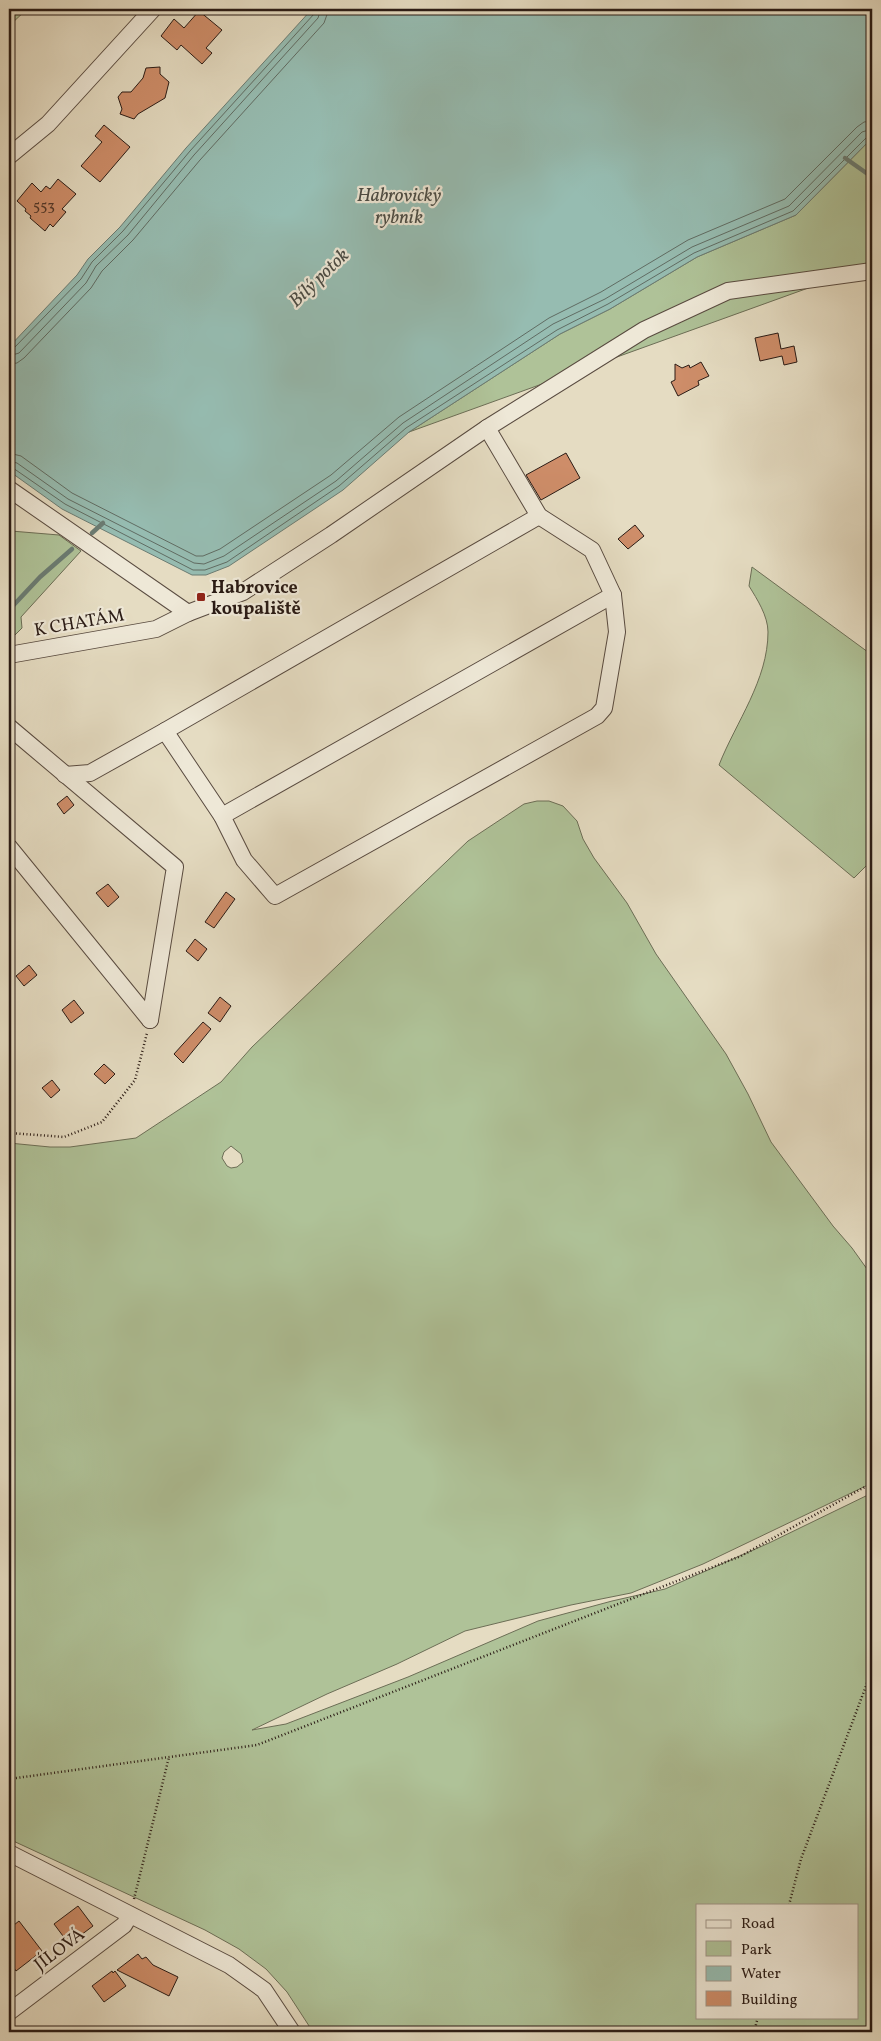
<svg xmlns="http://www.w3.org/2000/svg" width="881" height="2041" viewBox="0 0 881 2041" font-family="Vollkorn,serif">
<rect width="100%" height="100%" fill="#e5dcc2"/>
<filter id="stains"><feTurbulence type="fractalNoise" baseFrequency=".004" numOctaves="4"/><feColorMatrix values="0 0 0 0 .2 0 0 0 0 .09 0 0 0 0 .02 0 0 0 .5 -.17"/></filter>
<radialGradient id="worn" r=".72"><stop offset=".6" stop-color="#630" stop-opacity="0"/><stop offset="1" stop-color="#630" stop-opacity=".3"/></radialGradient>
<g fill="#afc298" stroke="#6c6e56" fill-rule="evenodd">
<polygon points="9,9 27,9 9,26"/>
<polygon points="872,138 872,265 409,432 560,334 610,309 697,257 796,215"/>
<polygon points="11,531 59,535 81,551 21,617 22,628 9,641 9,534"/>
<path d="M752,567L872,655V860L854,878L719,765C736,722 768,680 768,632C768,616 757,599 749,586Z"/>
<path d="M537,801H549L563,806L577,821L583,839L594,858L627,903L656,954L726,1054L748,1094L771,1142L833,1226L852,1248L872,1276V1483L703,1564L631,1593L571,1605L465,1631L397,1664L327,1694L252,1730L286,1724L408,1677L538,1621L612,1601L665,1589L769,1543L872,1493V2032H313L287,1992L266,1969L239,1949L205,1930L9,1839V1143L50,1147H70L136,1138L221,1082L252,1047L468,841L524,804ZM231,1146L241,1154L243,1162L237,1167L231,1168L227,1166L222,1158L224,1152ZM697,1905H857V2017H697Z"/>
</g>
<polygon fill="#96bcb1" stroke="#6b7c73" points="312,9 872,9 872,138 796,215 697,257 610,309 560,334 409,432 343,490 229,566 206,575 192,575 62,509 9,471 9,347 77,275 88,259 120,227 186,148"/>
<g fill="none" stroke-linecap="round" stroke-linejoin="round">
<g stroke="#606c63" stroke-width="1">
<polyline points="9,350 14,348 81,279 92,262 123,231 190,151 314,14 315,9"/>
<polyline points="9,356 19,353 86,283 96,266 128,235 194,155 318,18 321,9"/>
<polyline points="9,364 17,363 24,358 91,288 102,271 133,240 200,160 324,23 329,9"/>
<polyline points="9,453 21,456 72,493 196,556 203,556 220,549 331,475 399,417 549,318 601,292 688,240 785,199 857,127 864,122 872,121"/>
<polyline points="9,461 17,463 68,499 194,563 204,564 224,556 336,481 403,423 553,324 605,299 692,247 789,206 862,132 872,129"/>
<polyline points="9,467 13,468 65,504 193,570 205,570 227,562 339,486 406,428 557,330 608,304 694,253 793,211 867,137 872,135"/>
</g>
<g stroke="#6b7c73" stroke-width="4.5">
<polyline points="845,158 872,177"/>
<polyline points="92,533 103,523"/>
<polyline points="9,610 40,577 72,549"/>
</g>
</g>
<g fill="#ce8d69" stroke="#2a1b15">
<polygon points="199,11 222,30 206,48 212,53 202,64 181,45 177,50 161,36 174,19 184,28"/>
<polygon points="160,67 160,74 169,82 165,98 138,114 134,119 120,114 122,109 118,97 122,92 131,92 143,78 146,68"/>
<polygon points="104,125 130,147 100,182 81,166 102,142 95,136"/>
<polygon points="58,179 76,194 62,209 66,212 53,227 50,224 45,231 30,218 31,216 25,211 26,209 17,201 32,183 41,192 46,186 50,189"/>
<polygon points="778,333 781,349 794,346 797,362 784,365 782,356 760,361 755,338"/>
<polygon points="701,362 709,376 698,381 699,385 678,396 671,382 675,380 675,364 682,368 689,365 690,368"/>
<polygon points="566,453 580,478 541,500 526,475"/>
<polygon points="635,525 644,536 628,549 618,539"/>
<polygon points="67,796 74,805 64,814 57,804"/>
<polygon points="108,884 119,897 108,907 96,893"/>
<polygon points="226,892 235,899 214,928 205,922"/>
<polygon points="195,939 207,949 198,961 186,951"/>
<polygon points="29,965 37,975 24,986 16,976"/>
<polygon points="220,997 231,1006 220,1022 208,1013"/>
<polygon points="74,1000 84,1013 71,1023 62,1010"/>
<polygon points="203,1022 211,1029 183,1063 174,1054"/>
<polygon points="104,1064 115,1074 105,1084 94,1074"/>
<polygon points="52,1080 60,1090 51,1098 42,1088"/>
<polygon points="78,1906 93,1926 69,1944 54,1924"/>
<polygon points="19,1921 42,1951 16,1971 9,1960 9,1929"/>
<polygon points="138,1954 142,1959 146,1957 153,1965 178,1977 169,1996 117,1970"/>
<polygon points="112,1971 113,1973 115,1971 126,1986 104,2002 92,1986"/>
</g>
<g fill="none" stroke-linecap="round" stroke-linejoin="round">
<g stroke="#594b40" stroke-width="18">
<g id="minor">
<polyline points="9,156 48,124 153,9"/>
<polyline points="9,489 188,613"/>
<polyline points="9,655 156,629 188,613 243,592 331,535 487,428 644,330 728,291 872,271"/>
<polyline points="9,727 175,867 150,1020"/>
<polyline points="165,731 539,516"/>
<polyline points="65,775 90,773 165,731 222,816 244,860 275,896 597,716 604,708 617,632 613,595 592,550 539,516 487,428"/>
<polyline points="222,816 613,595"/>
<polyline points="9,847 150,1020"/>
<polyline points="9,1853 229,1965 264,1990 292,2032"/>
<polyline points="9,2012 124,1925 130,1915"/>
</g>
</g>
<g stroke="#2a1b15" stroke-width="2.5" stroke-dasharray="1 2.5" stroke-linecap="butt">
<polyline points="9,1133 64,1137 102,1122 135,1080 147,1033"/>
<polyline points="9,1779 257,1745 741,1556 872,1483"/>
<polyline points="134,1899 169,1757"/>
<polyline points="789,1905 801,1859 872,1670"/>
<polyline points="754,2032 758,2017"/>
</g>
<use href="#minor" stroke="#eee8d7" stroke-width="16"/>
</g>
<rect fill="#8f2418" stroke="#eee8d7" stroke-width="2" x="196" y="592" width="10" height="10" rx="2.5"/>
<g text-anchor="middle" stroke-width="4.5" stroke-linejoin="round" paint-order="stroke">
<g font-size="15" fill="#53382a">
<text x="44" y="210">553</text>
</g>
<g font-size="18" font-weight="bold" fill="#2a1b15" stroke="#eee8d7" text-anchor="start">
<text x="211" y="593">Habrovice<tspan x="211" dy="21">koupaliště</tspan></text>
</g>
<g font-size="18" fill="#2a1b15" stroke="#eee8d7">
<text transform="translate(79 622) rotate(-10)" y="6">K CHATÁM</text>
<text transform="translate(59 1949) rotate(-37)" y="6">JÍLOVÁ</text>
</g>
<g font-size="19" font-style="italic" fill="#4a4b44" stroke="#eee8d7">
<text x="399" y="201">Habrovický<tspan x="399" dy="22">rybník</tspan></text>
<text transform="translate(318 277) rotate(-44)" y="7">Bílý potok</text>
</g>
</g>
<rect width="881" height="2041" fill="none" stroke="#e5dcc2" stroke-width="30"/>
<rect x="10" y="10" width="861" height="2021" fill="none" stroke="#2a1b15" stroke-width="2.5"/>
<rect x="15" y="15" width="851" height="2011" fill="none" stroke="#2a1b15"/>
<rect x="696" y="1904" width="162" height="115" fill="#eee8d7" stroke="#a09689"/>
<rect x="706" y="1920" width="25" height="8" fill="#eee8d7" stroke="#a09689"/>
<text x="741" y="1928" font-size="15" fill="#2a1b15">Road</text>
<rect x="706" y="1941" width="25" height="15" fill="#afc298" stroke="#a09689"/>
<text x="741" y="1954" font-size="15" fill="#2a1b15">Park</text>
<rect x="706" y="1966" width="25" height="15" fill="#96bcb1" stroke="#a09689"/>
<text x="741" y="1978" font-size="15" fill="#2a1b15">Water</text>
<rect x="706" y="1991" width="25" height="15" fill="#ce8d69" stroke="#a09689"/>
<text x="741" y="2004" font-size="15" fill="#2a1b15">Building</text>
<rect width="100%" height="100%" filter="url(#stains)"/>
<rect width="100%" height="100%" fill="url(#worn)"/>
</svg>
